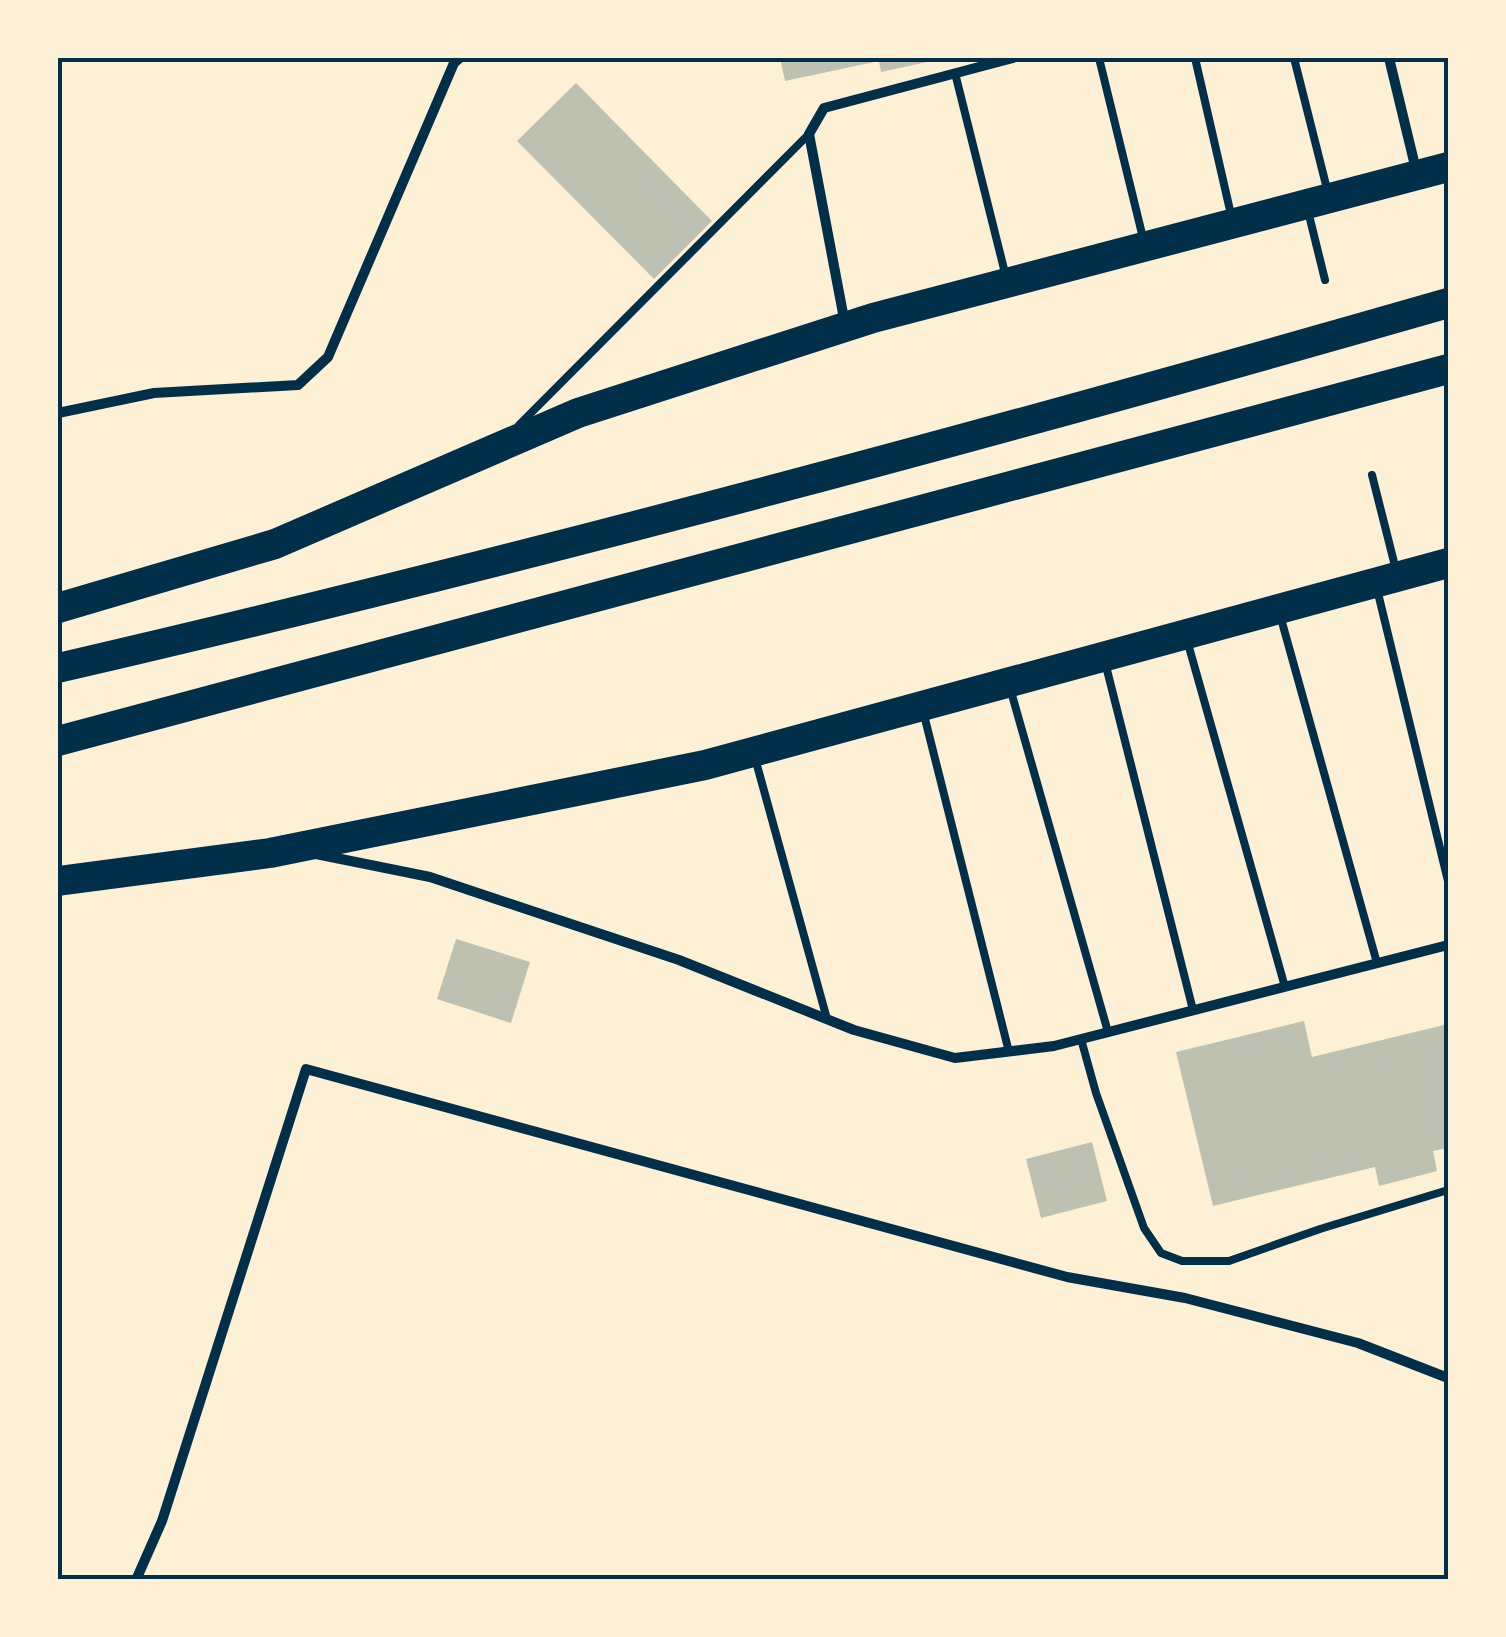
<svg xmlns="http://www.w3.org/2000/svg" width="1506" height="1637" viewBox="0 0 1506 1637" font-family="'Alegreya Sans',sans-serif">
<rect width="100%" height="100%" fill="#fdf0d5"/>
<g fill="#bec0b2">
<polygon points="780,58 940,58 941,59 881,72 879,61 785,81"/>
<polygon points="576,83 712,221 654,279 517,141"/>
<polygon points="456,939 530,962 511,1023 437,999"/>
<polygon points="1304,1021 1312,1057 1448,1024 1448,1148 1433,1151 1437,1171 1379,1186 1375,1167 1213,1206 1176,1052"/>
<polygon points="1092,1142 1107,1201 1041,1218 1026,1159"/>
</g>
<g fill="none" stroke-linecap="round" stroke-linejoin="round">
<g stroke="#003049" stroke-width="8">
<polyline points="1099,58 1143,238"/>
<polyline points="1195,58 1232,219"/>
<polyline points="1294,58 1327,189"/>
<polyline points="955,73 1006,277"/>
<polyline points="1308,211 1325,280"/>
<polyline points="519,425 809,134"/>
<polyline points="1372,475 1396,570"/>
<polyline points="1377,589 1448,881"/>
<polyline points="1280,615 1377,963"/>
<polyline points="1187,640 1285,987"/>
<polyline points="1105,662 1193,1010"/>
<polyline points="1010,688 1108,1032"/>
<polyline points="923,711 1009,1052"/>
<polyline points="755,758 827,1019"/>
<polyline points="1081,1039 1096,1093 1144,1228 1161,1253 1182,1261 1229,1261 1320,1229 1448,1190"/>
</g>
<g stroke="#003049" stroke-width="10">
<polyline points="1389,58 1417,174"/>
<polyline points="845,324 809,134 824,108 1013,58"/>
<polyline points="58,413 154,393 298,385 328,357 454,63 460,58"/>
<polyline points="316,854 430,877 679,960 854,1030 955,1058 1054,1046 1448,945"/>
<polyline points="136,1580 162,1521 306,1069 1067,1277 1185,1298 1358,1343 1448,1378"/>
</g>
<g stroke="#003049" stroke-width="30">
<polyline points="58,608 275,544 578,413 873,318 1448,167"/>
<path d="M58,668C525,560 988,435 1448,303"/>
<polyline points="58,741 1448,369"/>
<polyline points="58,881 270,853 705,765 1448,563"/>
</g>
</g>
<rect width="1506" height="1637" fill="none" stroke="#fdf0d5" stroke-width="120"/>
<rect x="60" y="60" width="1386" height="1517" fill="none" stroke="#003049" stroke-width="4"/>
</svg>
